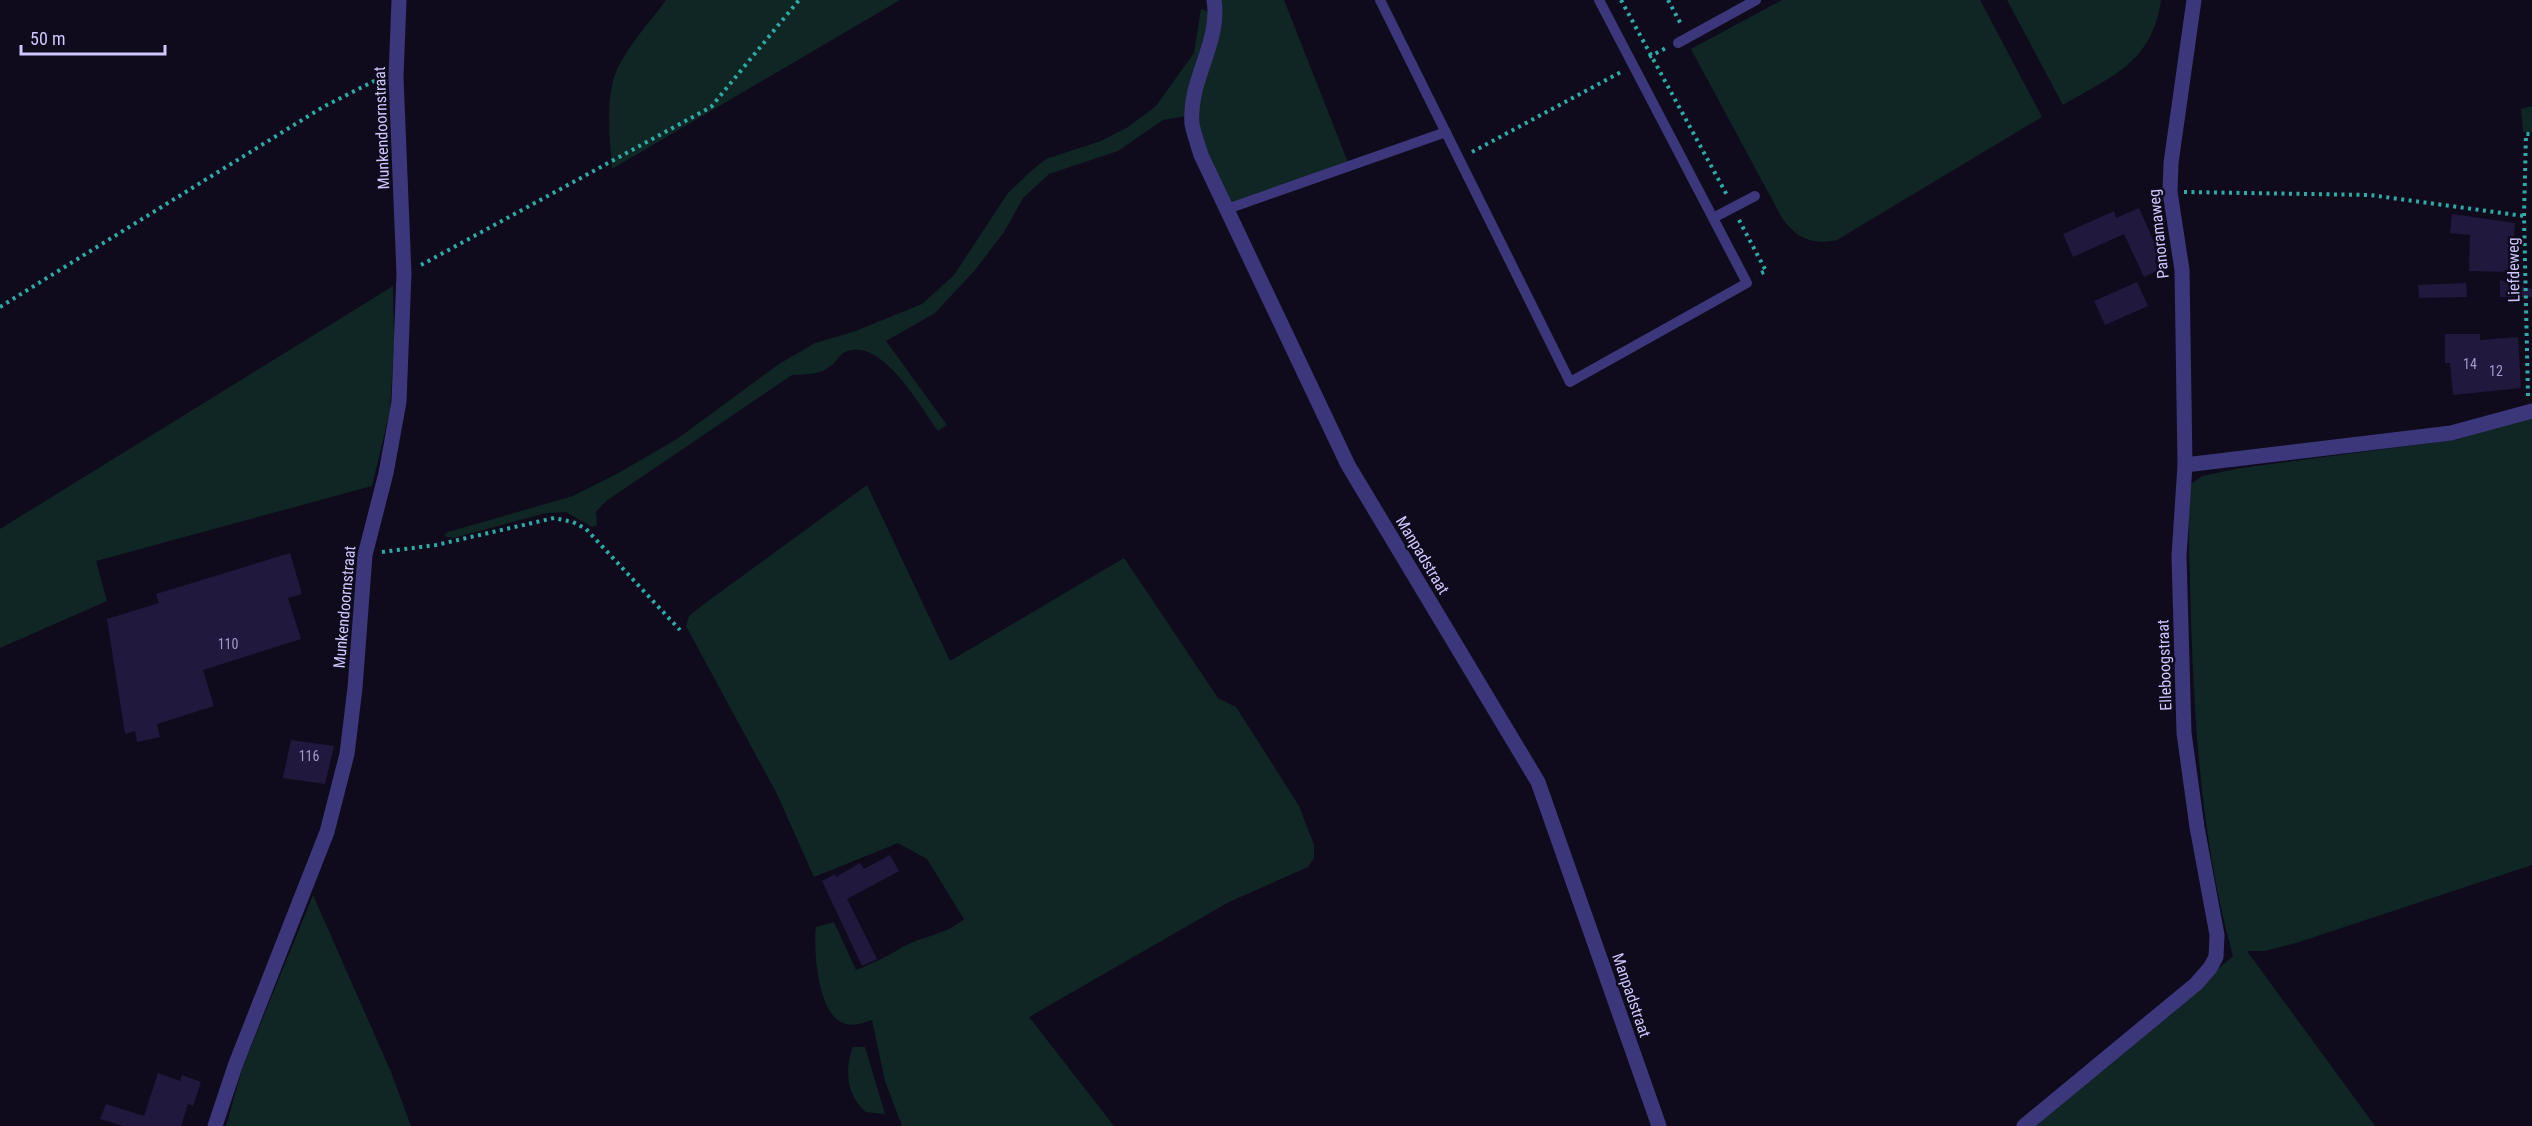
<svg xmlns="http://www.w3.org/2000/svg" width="2532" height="1126" viewBox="0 0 2532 1126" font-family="'Roboto Condensed',sans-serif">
<rect width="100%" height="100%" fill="#0f0b1c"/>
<g fill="#0f2625">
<path d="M666,0H900L612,169C610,140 606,110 613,81C621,52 649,24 666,0Z"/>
<path d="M1220,0H1284L1349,165L1233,207C1219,179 1204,152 1199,122C1194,93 1214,31 1220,0Z"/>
<path d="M1782,0H1980L2042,117L1837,240C1812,245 1797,239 1782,218L1691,49Z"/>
<path d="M2007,0H2161C2152,63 2112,76 2063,105Z"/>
<path d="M1201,9L1207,11L1209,19L1185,116L1163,120L1118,151L1049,174L1023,198L1004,232L975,270L935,313L886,341L947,425L938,431C922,409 881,335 845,352C840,354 836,362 832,365C821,375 806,374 792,375L606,501L596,512L597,525L592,527L566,512L546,513L453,538L444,536L448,532L573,496L615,475L677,439L779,364L815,343L853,332L922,304L954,275L1008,193L1030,172L1046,159L1101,141L1128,127L1156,106L1194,53Z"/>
<polygon points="2532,106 2532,132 2523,132 2521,109"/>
<polygon points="393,286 394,341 390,411 372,486 96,561 107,601 0,648 0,529"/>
<path d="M2532,417V865L2296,943L2265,951H2247L2375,1126H2035L2233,956C2192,808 2192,656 2188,503L2191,484L2202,476L2241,468L2455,440Z"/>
<path d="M867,485L950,661L1124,558L1218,698L1236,707L1299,806L1314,845V858L1308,867L1229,902L1029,1017L1114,1126H902L885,1081L872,1020C862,1023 853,1028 841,1022C818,1011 813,949 816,927L834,922L856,970C874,963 886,957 903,947C923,936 947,934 964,919L927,859L898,843L814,877L777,794L686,626L689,616L704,604Z"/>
<polygon points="313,895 391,1072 411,1126 226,1126 242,1069"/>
<path d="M853,1047H865L885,1114L866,1112C847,1096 844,1070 853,1047Z"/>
</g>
<g fill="#20183d">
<polygon points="2139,208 2161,258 2155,261 2159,270 2144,277 2124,234 2073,257 2063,234 2114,211 2116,218"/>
<polygon points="2452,214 2515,223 2511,272 2469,271 2470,235 2450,233"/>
<polygon points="2500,280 2532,289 2532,297 2500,297"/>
<polygon points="2137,282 2148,306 2105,325 2094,301"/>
<polygon points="2466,283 2467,297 2419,298 2418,285"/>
<polygon points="2445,334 2480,334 2480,340 2518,337 2521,388 2453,395 2450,363 2445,363"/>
<polygon points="290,553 302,594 288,598 301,639 203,670 214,706 157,724 160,737 137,742 135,731 125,734 107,619 159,603 156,594"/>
<polygon points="291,740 334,746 325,784 283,778"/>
<polygon points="890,855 899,871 847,899 877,959 862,966 822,881 835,874 836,877 860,863 864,869"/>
<polygon points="158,1073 180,1081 182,1075 201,1082 193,1106 188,1104 181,1126 124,1126 100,1119 106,1104 144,1116"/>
</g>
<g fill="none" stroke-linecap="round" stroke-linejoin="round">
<g stroke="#2eaba7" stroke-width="4" stroke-dasharray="3 4.5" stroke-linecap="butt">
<polyline points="1621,0 1728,197"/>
<polyline points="1668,0 1682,26"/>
<polyline points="1649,57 1666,48"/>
<polyline points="1472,152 1621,72"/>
<polyline points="2184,192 2370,195 2524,216"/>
<polyline points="1739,220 1766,271 1757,275"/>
<polyline points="421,265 711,107 799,0"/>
<polyline points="0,307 323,107 382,77"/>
<polyline points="2528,396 2524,216 2526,134 2532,134"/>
<polyline points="382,552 436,545 554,518 573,522 586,529 680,630"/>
</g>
<g stroke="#3b377a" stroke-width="10">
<polyline points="1380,0 1570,382 1747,283 1599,0"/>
<polyline points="1678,43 1756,0"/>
<polyline points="1227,209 1446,132"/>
<polyline points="1713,218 1755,196"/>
</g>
<g stroke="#3b377a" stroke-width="15">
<path d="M1214,0C1221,43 1188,80 1192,124C1194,134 1198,145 1201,155L1348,465L1538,782L1659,1126"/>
<polyline points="2185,465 2451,433 2532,411"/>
<polyline points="215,1126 235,1066 327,832 347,754 355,688 365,555 386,473 399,402 404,274 396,77 399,0"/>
<polyline points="2024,1126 2196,984 2210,968 2216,957 2217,935 2197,827 2184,733 2179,556 2185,465 2182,270 2170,192 2171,163 2194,0"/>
</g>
</g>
<g text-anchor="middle" stroke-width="5" stroke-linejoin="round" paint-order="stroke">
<g font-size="14" fill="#a39bce">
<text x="2470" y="369">14</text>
<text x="2496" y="376">12</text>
<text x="228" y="649">110</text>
<text x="309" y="761">116</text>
</g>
<g font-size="16" fill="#cfc7fe" stroke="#0f0b1c">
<text transform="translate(381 128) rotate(-92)" y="6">Munkendoornstraat</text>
<text transform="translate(2158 234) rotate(-96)" y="6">Panoramaweg</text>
<text transform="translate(2513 270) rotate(-91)" y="6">Liefdeweg</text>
<text transform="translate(1423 555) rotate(59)" y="6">Manpadstraat</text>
<text transform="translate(344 607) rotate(-85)" y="6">Munkendoornstraat</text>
<text transform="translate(2164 665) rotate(-92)" y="6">Elleboogstraat</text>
<text transform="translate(1632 995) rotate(71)" y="6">Manpadstraat</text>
</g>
</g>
<path d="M21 45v9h144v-9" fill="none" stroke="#cfc7fe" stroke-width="3"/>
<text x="30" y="45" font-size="18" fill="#cfc7fe" stroke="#0f0b1c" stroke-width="4.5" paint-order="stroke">50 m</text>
</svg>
